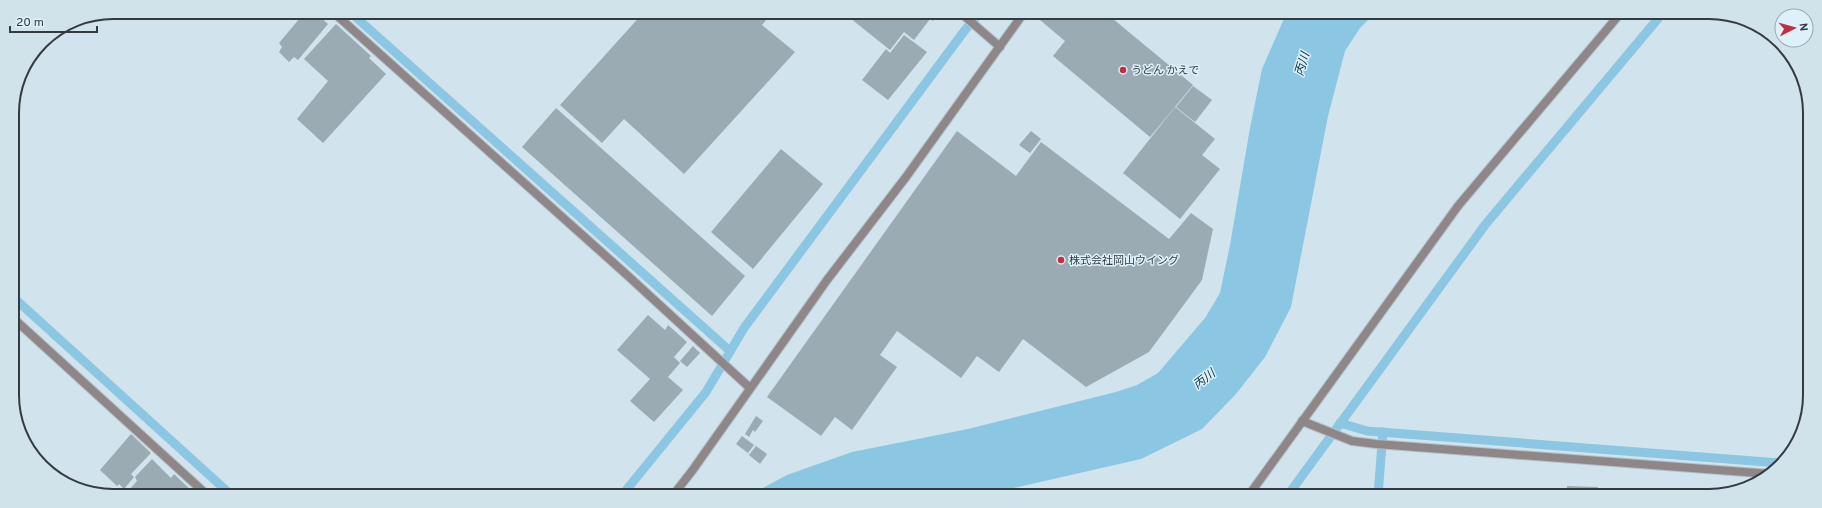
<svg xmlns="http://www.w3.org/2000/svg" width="1822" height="508" viewBox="0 0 1822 508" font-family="Overpass,'Noto Sans JP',sans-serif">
<rect width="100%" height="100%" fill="#d1e3ec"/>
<polygon fill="#8bc6e2" points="1286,14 1373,15 1360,28 1345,51 1328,116 1291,307 1265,357 1236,394 1202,429 1141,459 987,494 752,494 787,475 852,452 968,429 1116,392 1137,385 1158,373 1205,318 1220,293 1230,245 1250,128 1262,69"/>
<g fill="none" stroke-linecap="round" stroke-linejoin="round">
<g stroke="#8bc6e2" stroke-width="9">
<polyline points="350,12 730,351"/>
<polyline points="13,297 229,493"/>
<polyline points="1340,423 1367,431 1780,463"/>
<polyline points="623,494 706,392 744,328 965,30 979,14"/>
<polyline points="1288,495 1485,225 1661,15"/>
<polyline points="1378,495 1383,432"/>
</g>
</g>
<g fill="#9aabb4">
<polygon points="305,12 315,12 328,24 298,60 294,57 289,62 279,52 282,47 279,43"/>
<polygon points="643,13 772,13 762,25 795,52 684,174 624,119 602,143 560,105"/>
<polygon points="845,14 938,14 933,21 930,19 914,40 904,32 890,50"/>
<polygon points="1045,14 1107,14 1193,85 1150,137 1053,56 1065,41 1040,20"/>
<polygon points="336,24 371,56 369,58 386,74 323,143 297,119 328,81 304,59"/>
<polygon points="904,35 927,52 888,100 862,80 886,49 890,53"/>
<polygon points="1193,86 1212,100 1195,122 1176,107"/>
<polygon points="1175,107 1215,139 1202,155 1220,169 1180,219 1123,173"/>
<polygon points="556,108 745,276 712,316 522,147"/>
<polygon points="957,131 1016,176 1041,142 1169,239 1191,213 1213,229 1202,280 1149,352 1086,387 1023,339 999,372 977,356 961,378 897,331 880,355 897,367 852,430 835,417 821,436 767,397"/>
<polygon points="1031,131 1041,139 1030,153 1019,145"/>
<polygon points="781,149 823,184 753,269 711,232"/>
<polygon points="648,315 665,330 668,325 687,342 674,357 680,363 668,377 683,390 654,422 630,401 650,379 617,350"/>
<polygon points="693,346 700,353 687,367 680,361"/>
<polygon points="756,416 763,421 755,432 753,430 749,437 745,434"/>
<polygon points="131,434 151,453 131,474 134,477 124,489 119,484 117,486 100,470"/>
<polygon points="742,436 754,445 748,453 736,444"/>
<polygon points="756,446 767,454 760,464 749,455"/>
<polygon points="152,459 171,478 174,474 194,493 130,493 128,491 137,481 135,477"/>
<polygon points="1567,486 1598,487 1598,496 1567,496"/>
<polygon points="1599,489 1618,490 1618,496 1599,496"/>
</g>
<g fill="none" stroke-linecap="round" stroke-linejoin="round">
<g stroke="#b2c1c9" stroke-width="10">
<g id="minor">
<polyline points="333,12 627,275 750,388"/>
<polyline points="962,14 1000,47"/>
<polyline points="13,318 205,493"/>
<polyline points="1302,421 1352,441 1376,444 1771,474"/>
<polyline points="674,494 692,471 827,280 906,177 1023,14"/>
<polyline points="1249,495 1458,206 1619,15"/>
</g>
</g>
<use href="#minor" stroke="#8f8787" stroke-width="8"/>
</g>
<g fill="#bf2e41" stroke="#def0f9" stroke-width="1.5">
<circle cx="1123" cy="70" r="4"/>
<circle cx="1061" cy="260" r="4"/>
</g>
<g text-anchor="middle" stroke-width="3" stroke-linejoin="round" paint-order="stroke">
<g font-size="11" fill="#343b3f" stroke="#def0f9" text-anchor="start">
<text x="1131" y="74">うどん かえで</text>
<text x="1069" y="264">株式会社岡山ウイング</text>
</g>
<g font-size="12" font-style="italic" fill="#003548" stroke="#def0f9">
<text transform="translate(1302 64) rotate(-73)" y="4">丙川</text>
<text transform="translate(1204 379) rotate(-38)" y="4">丙川</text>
</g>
</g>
<path d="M0 0H1822V508H0ZM113 19H1709A94 94 0 0 1 1803 113V395A94 94 0 0 1 1709 489H113A94 94 0 0 1 19 395V113A94 94 0 0 1 113 19Z" fill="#d0e2ea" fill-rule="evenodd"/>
<path fill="none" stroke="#343b3f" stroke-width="2" d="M113 19H1709A94 94 0 0 1 1803 113V395A94 94 0 0 1 1709 489H113A94 94 0 0 1 19 395V113A94 94 0 0 1 113 19Z"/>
<g transform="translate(1794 28) rotate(84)"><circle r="19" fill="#def0f9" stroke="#9aa8af"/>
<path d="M0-3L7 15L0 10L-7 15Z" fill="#bf2e41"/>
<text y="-6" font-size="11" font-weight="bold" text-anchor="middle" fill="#343b3f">N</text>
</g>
<path d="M10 26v6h87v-6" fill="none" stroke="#343b3f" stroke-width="2"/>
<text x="16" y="26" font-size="12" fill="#343b3f" stroke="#def0f9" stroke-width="3" paint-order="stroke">20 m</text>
</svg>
